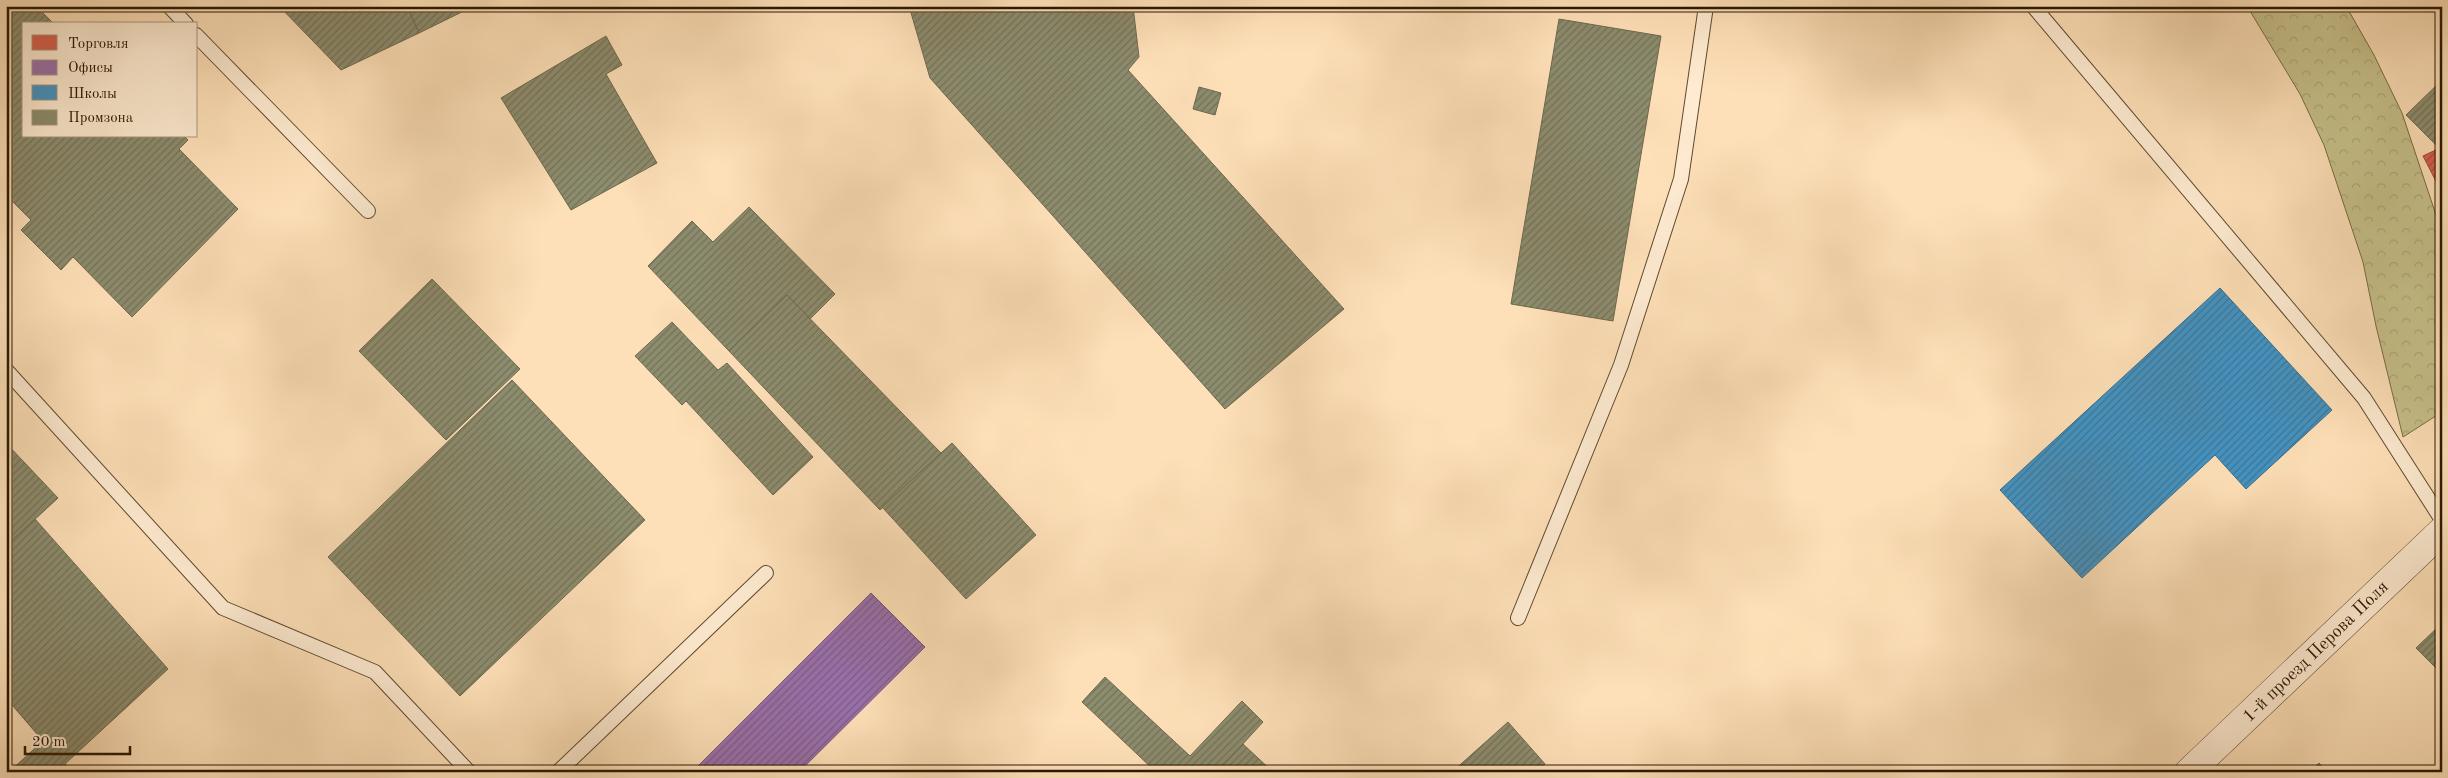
<svg xmlns="http://www.w3.org/2000/svg" width="2448" height="778" viewBox="0 0 2448 778" font-family="'Old Standard TT',serif">
<defs>
<pattern id="forest-crowns" width="20" height="18" patternUnits="userSpaceOnUse" patternTransform="scale(1.25)"><rect width="20" height="18" fill="#c6c08a"/><path d="M2 6a3 3 0 1 1 6 0M12 15a3 3 0 1 1 6 0" fill="none" stroke="#aaa475"/></pattern>
<pattern id="shops-hatch" width="6" height="6" patternUnits="userSpaceOnUse" patternTransform="scale(1.25)"><rect width="6" height="6" fill="#d6604d"/><path d="M-1 1l2-2M0 6l6-6M5 7l2-2" fill="none" stroke="#ae4e3e"/></pattern>
<pattern id="offices-hatch" width="6" height="6" patternUnits="userSpaceOnUse" patternTransform="scale(1.25)"><rect width="6" height="6" fill="#9970ab"/><path d="M-1 1l2-2M0 6l6-6M5 7l2-2" fill="none" stroke="#7d5b89"/></pattern>
<pattern id="schools-hatch" width="6" height="6" patternUnits="userSpaceOnUse" patternTransform="scale(1.25)"><rect width="6" height="6" fill="#4393c3"/><path d="M-1 1l2-2M0 6l6-6M5 7l2-2" fill="none" stroke="#38779c"/></pattern>
<pattern id="industry-hatch" width="6" height="6" patternUnits="userSpaceOnUse" patternTransform="scale(1.25)"><rect width="6" height="6" fill="#8c8c6e"/><path d="M-1 1l2-2M0 6l6-6M5 7l2-2" fill="none" stroke="#737158"/></pattern>
</defs>
<rect width="100%" height="100%" fill="#fee0b8"/>
<filter id="stains"><feTurbulence type="fractalNoise" baseFrequency=".004" numOctaves="4"/><feColorMatrix values="0 0 0 0 .2 0 0 0 0 .09 0 0 0 0 .02 0 0 0 .5 -.17"/></filter>
<radialGradient id="worn" r=".72"><stop offset=".6" stop-color="#630" stop-opacity="0"/><stop offset="1" stop-color="#630" stop-opacity=".3"/></radialGradient>
<polygon fill="url(#forest-crowns)" stroke="#786c46" points="2247,6 2346,6 2374,55 2402,113 2442,233 2442,412 2403,437 2376,326 2363,262 2324,145 2300,94"/>
<polygon fill="url(#shops-hatch)" stroke="#a24a36" points="2442,147 2442,193 2423,156"/>
<polygon fill="url(#offices-hatch)" stroke="#785678" points="871,593 925,647 799,772 692,772"/>
<polygon fill="url(#schools-hatch)" stroke="#3c6e89" points="2220,288 2332,410 2246,489 2215,455 2082,578 2000,490"/>
<g fill="url(#industry-hatch)" stroke="#6f694e">
<polygon points="6,6 36,6 54,24 24,24 24,136 184,136 188,140 179,149 238,209 132,317 73,257 61,270 21,230 31,220 6,195"/>
<polygon points="279,6 407,6 419,33 341,70"/>
<polygon points="407,6 474,6 419,33"/>
<polygon points="909,6 1133,6 1139,57 1128,70 1344,309 1225,409 930,78"/>
<polygon points="1559,19 1661,36 1613,321 1511,304"/>
<polygon points="606,36 622,65 606,74 657,163 571,210 501,98"/>
<polygon points="2442,80 2442,146 2439,148 2406,115"/>
<polygon points="1199,87 1221,93 1215,115 1193,109"/>
<polygon points="749,207 835,294 810,319 787,295 729,351 648,266 692,221 713,242"/>
<polygon points="432,279 520,369 446,440 359,351"/>
<polygon points="787,295 941,453 880,510 729,351"/>
<polygon points="672,322 718,370 727,363 813,457 773,495 686,401 682,405 635,356"/>
<polygon points="512,380 645,520 460,696 328,557"/>
<polygon points="6,443 58,498 6,546"/>
<polygon points="952,443 1036,535 966,599 882,507"/>
<polygon points="35,519 168,669 65,764 67,766 60,772 9,772 43,741 6,698 6,546"/>
<polygon points="2441,624 2442,663 2436,668 2416,648"/>
<polygon points="1105,677 1190,756 1242,701 1263,722 1217,772 1156,772 1082,702"/>
<polygon points="1508,722 1545,764 1536,772 1452,772"/>
<polygon points="1243,744 1273,772 1217,772"/>
<polygon points="2319,763 2327,772 2310,772"/>
</g>
<g fill="none" stroke-linecap="round" stroke-linejoin="round">
<g stroke="#5f4a30" stroke-width="16">
<g id="service">
<polyline points="169,6 186,24"/>
<polyline points="2033,6 2364,398 2442,520"/>
<polyline points="196,35 368,211"/>
<polyline points="6,370 223,608 375,672 469,772"/>
<polyline points="1518,618 1621,365 1681,179 1706,6"/>
<polyline points="558,772 766,573"/>
</g>
</g>
<g stroke="#5f4a30" stroke-width="29">
<polyline id="minor" points="2189,772 2442,531"/>
</g>
<use href="#service" stroke="#feebd1" stroke-width="14"/>
<use href="#minor" stroke="#feebd1" stroke-width="28"/>
</g>
<g text-anchor="middle" stroke-width="5" stroke-linejoin="round" paint-order="stroke">
<g font-size="18" fill="#2a1802" stroke="#feebd1">
<text transform="translate(2315 651) rotate(-44)" y="6">1-й проезд Перова Поля</text>
</g>
</g>
<rect width="2448" height="778" fill="none" stroke="#fee0b8" stroke-width="25"/>
<rect x="8" y="8" width="2433" height="763" fill="none" stroke="#2a1802" stroke-width="2.5"/>
<rect x="12" y="12" width="2423" height="753" fill="none" stroke="#2a1802"/>
<rect x="22" y="22" width="175" height="115" fill="#feebd1" stroke="#a9977e"/>
<rect x="32" y="35" width="25" height="15" fill="#d6604d" stroke="#a9977e"/>
<text x="68" y="48" font-size="15" fill="#2a1802">Торговля</text>
<rect x="32" y="60" width="25" height="15" fill="#9970ab" stroke="#a9977e"/>
<text x="68" y="72" font-size="15" fill="#2a1802">Офисы</text>
<rect x="32" y="85" width="25" height="15" fill="#4393c3" stroke="#a9977e"/>
<text x="68" y="98" font-size="15" fill="#2a1802">Школы</text>
<rect x="32" y="110" width="25" height="15" fill="#8c8c6e" stroke="#a9977e"/>
<text x="68" y="122" font-size="15" fill="#2a1802">Промзона</text>
<path d="M25 746v8h105v-8" fill="none" stroke="#2a1802" stroke-width="2.5"/>
<text x="32" y="746" font-size="15" fill="#2a1802" stroke="#feebd1" stroke-width="4" paint-order="stroke">20 m</text>
<rect width="100%" height="100%" filter="url(#stains)"/>
<rect width="100%" height="100%" fill="url(#worn)"/>
</svg>
